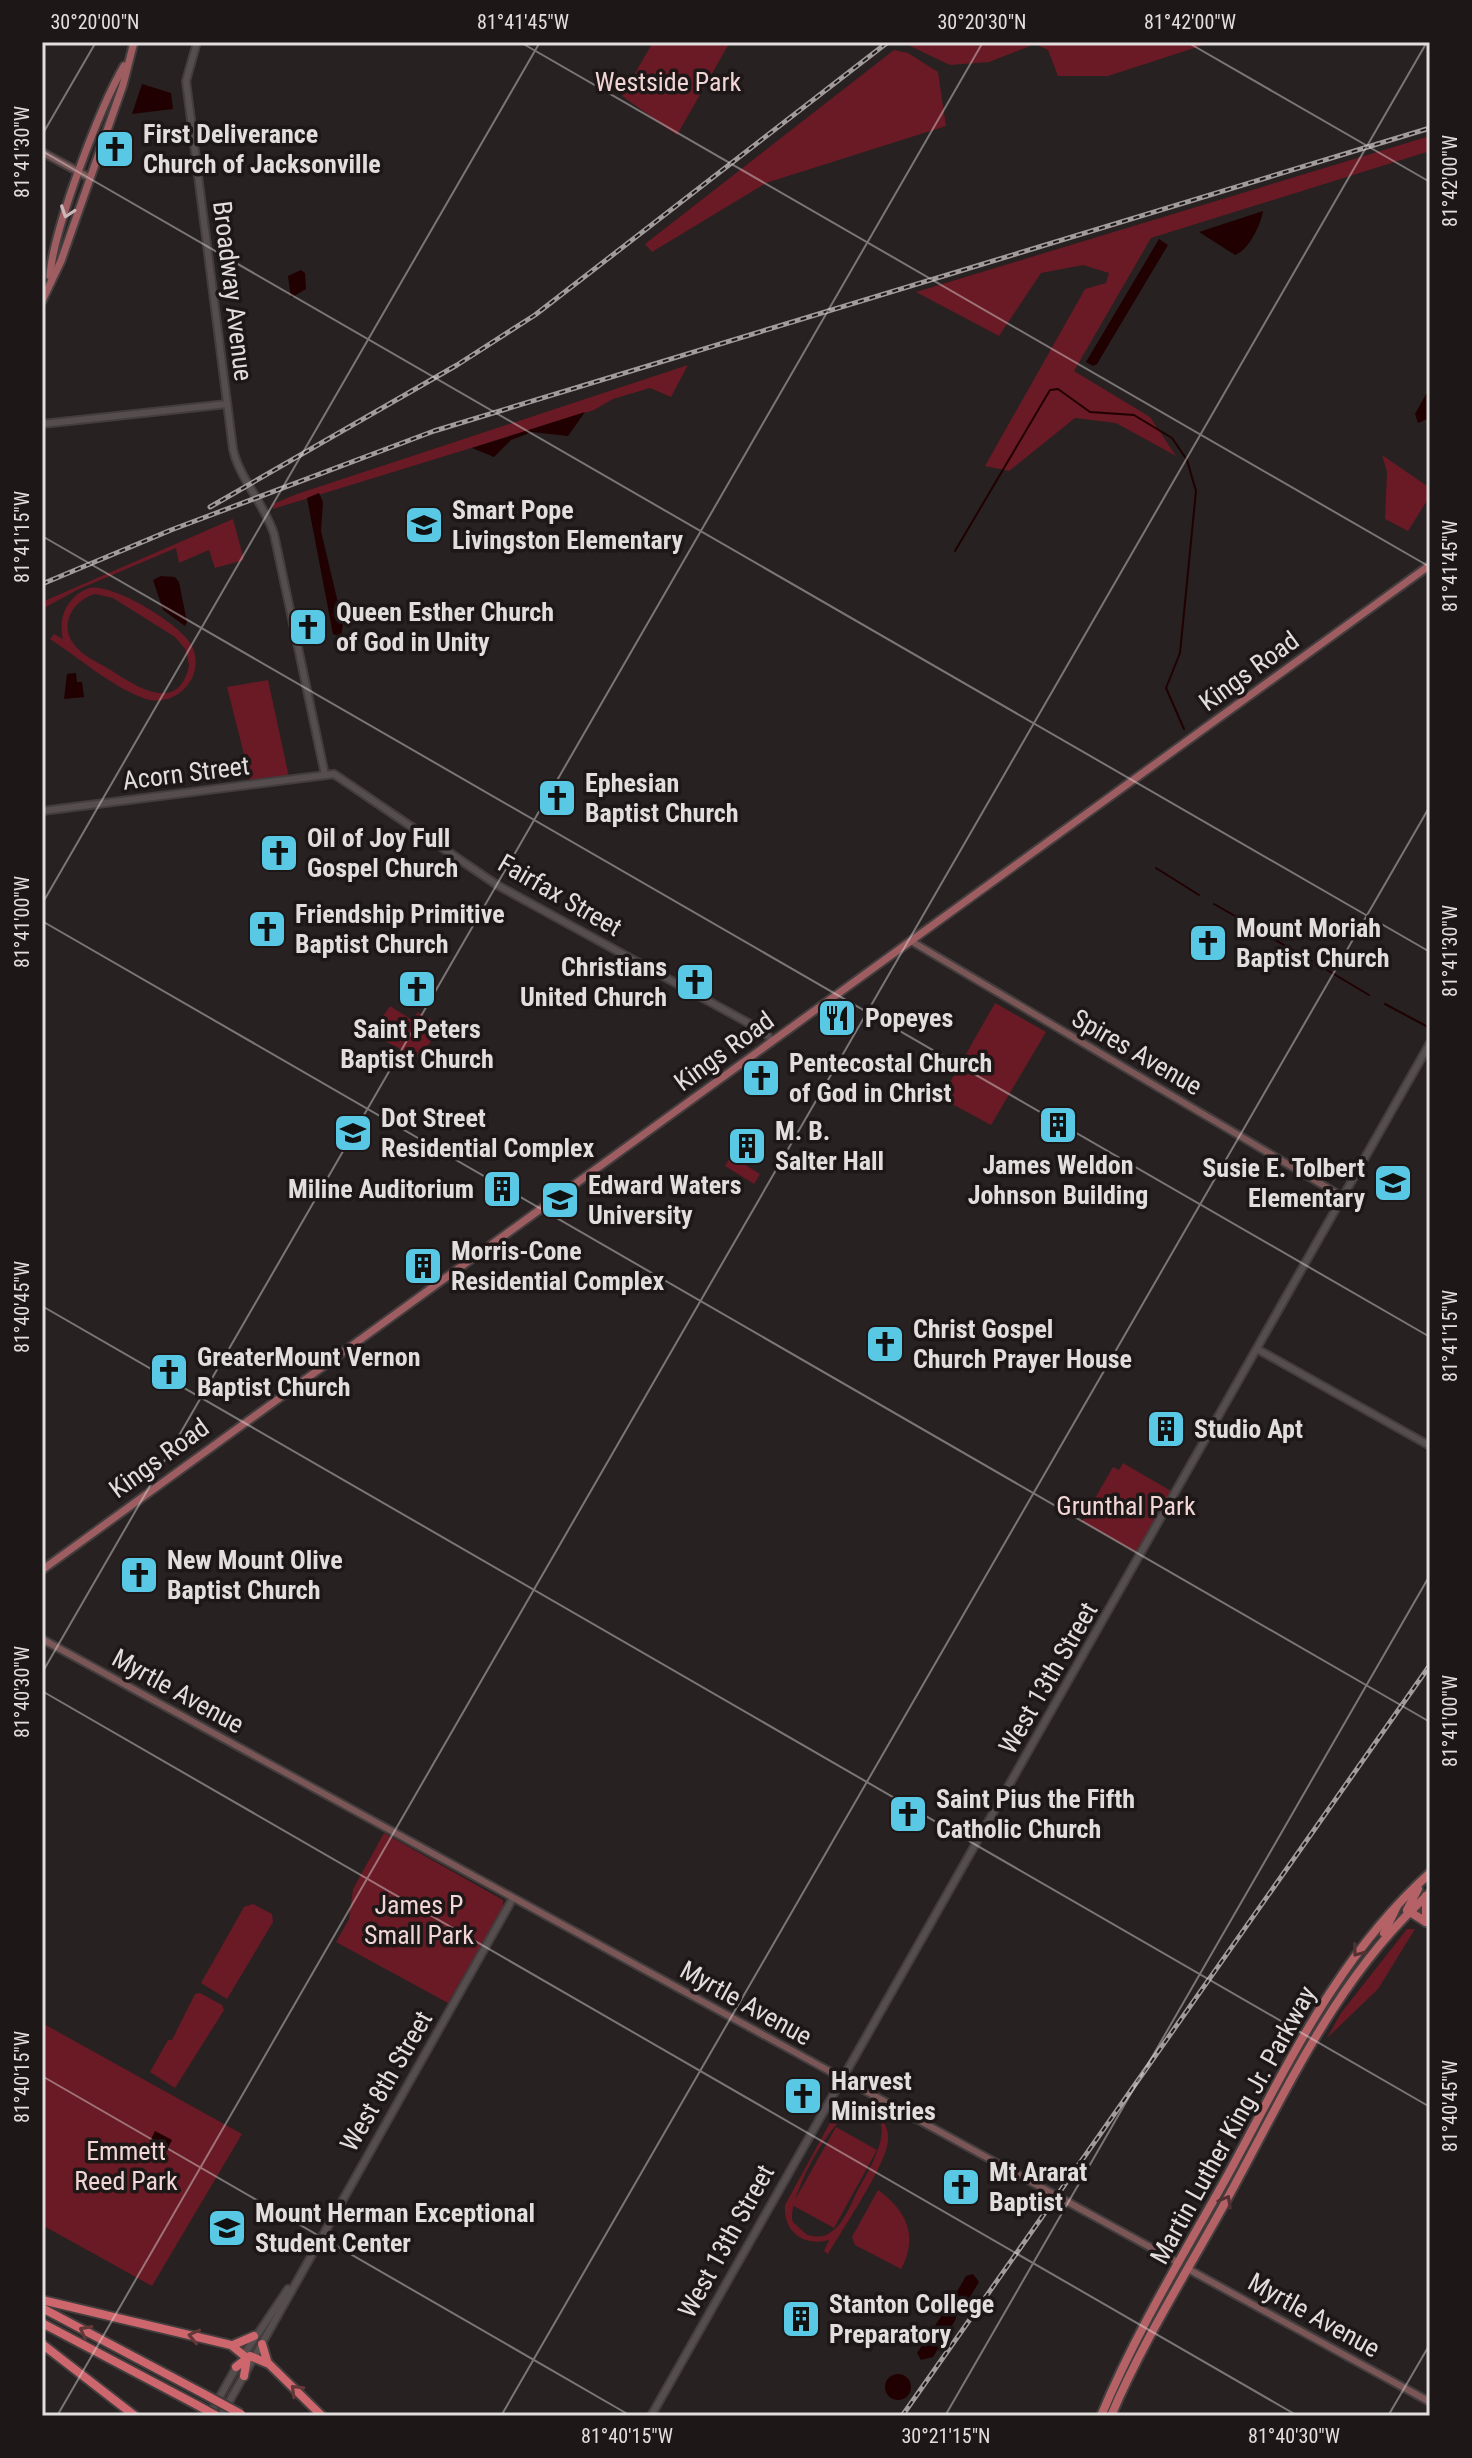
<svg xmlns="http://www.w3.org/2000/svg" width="1472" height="2458" viewBox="0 0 1472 2458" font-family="'Roboto Condensed',sans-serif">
<rect width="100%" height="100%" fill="#272121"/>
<g fill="#691a24" fill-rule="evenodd">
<polygon points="653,42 730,42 677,135 622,96"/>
<polygon points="911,42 1213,42 1108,76 1058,76 1048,50 1035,44 989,62 950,65 910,46"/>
<polygon points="894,50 908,53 938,72 946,126 766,183 652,252 645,244"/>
<polygon points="1430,136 1430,151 1151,238 1074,371 1150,417 1176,456 1116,423 1075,418 1009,471 985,466 1085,289 1106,283 1109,273 1083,265 1041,273 999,336 916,292"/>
<polygon points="688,365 671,397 650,388 613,399 594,410 273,509 273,504 297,494"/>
<polygon points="1382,455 1430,488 1430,496 1408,531 1385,519 1387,472"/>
<polygon points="233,519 244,560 215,568 209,550 179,563 176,548 79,589 42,609 42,602"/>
<path d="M89,588C113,583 182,625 192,646C207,678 174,710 143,698C111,686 79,658 50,639L54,634L63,639C58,616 67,597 89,588ZM95,594L113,598L175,637L186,650L189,666C178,716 134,685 109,669C97,662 81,655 73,643C59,623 74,600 95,594Z"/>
<polygon points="268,680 289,777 251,782 227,687"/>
<polygon points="995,1003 1046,1032 991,1125 941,1098"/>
<polygon points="390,1006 412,1020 418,1012 440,1026 420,1059 371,1034"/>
<polygon points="731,1156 760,1174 754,1184 725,1166"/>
<polygon points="1123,1463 1171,1491 1138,1553 1082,1521 1113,1467 1119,1470"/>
<polygon points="384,1833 503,1900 503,1907 448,2003 336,1942 349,1919 353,1889"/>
<polygon points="253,1904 272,1914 273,1922 227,1999 201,1983 244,1907"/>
<polygon points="1407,1929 1415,1929 1378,1989 1327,2038 1341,2013"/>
<polygon points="200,1993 222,2005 224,2010 175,2088 150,2072 168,2040 172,2040 195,1994"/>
<polygon points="42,2023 242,2134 152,2286 42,2225"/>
<path d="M858,2107C875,2109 890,2122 888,2141C886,2165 842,2230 828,2254L824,2251L829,2240C804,2247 783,2232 785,2205L832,2119L844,2110ZM850,2113C909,2104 870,2169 858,2190C851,2203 844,2224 831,2232C824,2238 816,2237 807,2235L793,2222C786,2201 829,2122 850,2113Z"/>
<polygon points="836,2127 877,2150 834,2228 792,2205"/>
<path d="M878,2190C906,2210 919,2236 901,2269L855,2245L852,2237Z"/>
</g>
<g fill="#210002">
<polygon points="142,84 171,93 173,109 132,114"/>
<path d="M1263,211C1261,224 1249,250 1235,255L1199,232Z"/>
<polygon points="1159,239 1168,245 1097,364 1093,366 1086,362"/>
<polygon points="301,270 305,273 306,289 291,298 288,276"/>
<polygon points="1430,387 1430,418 1418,423 1415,414"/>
<polygon points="585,412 568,436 532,432 511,440 494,457 472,448"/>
<polygon points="319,493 323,502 321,531 343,624 341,637 333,634 307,498"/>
<polygon points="161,576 175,577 179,582 187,622 185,626 163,610 153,580"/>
<polygon points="76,673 77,682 82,682 84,697 64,699 67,674"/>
<polygon points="155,2131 172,2140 162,2159 152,2154 157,2145 150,2141"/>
<polygon points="973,2274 979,2282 968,2300 962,2302 955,2295 966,2276"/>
<polygon points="946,2309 956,2312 956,2319 933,2357 921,2360 917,2353"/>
<circle cx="898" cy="2387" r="13"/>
</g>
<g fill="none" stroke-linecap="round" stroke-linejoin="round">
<g stroke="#210002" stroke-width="2">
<polyline points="955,551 1050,390 1058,389 1090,412 1134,415 1172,438 1187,460 1196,491 1180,653 1166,688 1184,729"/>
<polyline points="1156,868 1199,895"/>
<polyline points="1214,904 1256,928"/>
<polyline points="1270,937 1312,961"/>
<polyline points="1327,970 1369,995"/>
<polyline points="1385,1004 1428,1027"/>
</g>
<g stroke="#433d3d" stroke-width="10">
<g id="tertiary">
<path d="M197,42L186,81L233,449C239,478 264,503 274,534L325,775"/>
<polyline points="42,424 227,404"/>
<polyline points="42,811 334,774 497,885 763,1031 773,1041"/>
<polyline points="1257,1349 1430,1446"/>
<polyline points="243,2356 288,2289"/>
<polyline points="209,2416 237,2366"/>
<polyline points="221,2416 513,1898"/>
<polyline points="651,2416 1430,1043"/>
</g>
</g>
<g stroke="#433d3d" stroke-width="10">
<g id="secondary">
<polyline points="42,152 90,178"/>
<polyline points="911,941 1343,1197"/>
<polyline points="42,1639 1179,2263"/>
<polyline points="1188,2269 1430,2402"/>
</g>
</g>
<g stroke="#433d3d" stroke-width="11">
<g id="primary">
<path d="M50,276C53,230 100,107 124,66"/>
<polyline points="42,301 61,261 123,85 134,42"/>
<polyline points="42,1570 1430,565"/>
</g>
</g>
<g stroke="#433d3d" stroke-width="12">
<g id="trunk">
<polyline points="1418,1889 1407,1910 1426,1922"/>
<polyline points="1426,1922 1426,1896"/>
<polyline points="1384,1933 1397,1906"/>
<path d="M1101,2416C1135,2334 1182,2257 1225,2180C1285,2071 1336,1957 1430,1873"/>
<path d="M1111,2416C1143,2341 1187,2272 1226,2201C1285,2094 1337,1975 1430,1893"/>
</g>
</g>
<g stroke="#433d3d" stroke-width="12">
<g id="motorway">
<polyline points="42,2300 231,2345 247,2358 244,2376"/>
<polyline points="42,2308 204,2394"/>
<polyline points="42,2323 197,2405"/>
<polyline points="42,2344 135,2416"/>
<polyline points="262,2344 267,2361"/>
<polyline points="233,2345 254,2336"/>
<polyline points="236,2367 250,2356 269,2364 322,2416"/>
</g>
</g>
<use href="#tertiary" stroke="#564e4e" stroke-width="6"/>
<use href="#secondary" stroke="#7a5657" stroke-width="6"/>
<use href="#primary" stroke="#9d5d61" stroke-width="7"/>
<use href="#trunk" stroke="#b56267" stroke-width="8"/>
<use href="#motorway" stroke="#cd676d" stroke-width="8"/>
<g stroke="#a19b9b" stroke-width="5">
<g id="rail">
<polyline points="210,507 457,365 535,315 888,42"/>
<polyline points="42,584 171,530 434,431 1430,128"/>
<polyline points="902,2416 1430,1665"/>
</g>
</g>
<use href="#rail" stroke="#1e1717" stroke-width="2" stroke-dasharray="6" stroke-linecap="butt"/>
<g stroke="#433d3d" stroke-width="12" stroke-linecap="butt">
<g id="motorway-bridge">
<polyline points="204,2394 241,2414"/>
<polyline points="197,2405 217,2416"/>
</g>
</g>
<use href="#motorway-bridge" stroke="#cd676d" stroke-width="8"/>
</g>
<defs><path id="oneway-chevron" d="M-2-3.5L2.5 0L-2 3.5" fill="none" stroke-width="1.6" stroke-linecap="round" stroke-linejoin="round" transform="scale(2)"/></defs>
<use stroke="#ceb7b8" href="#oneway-chevron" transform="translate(67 212) rotate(109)"/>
<g stroke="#533133">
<use href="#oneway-chevron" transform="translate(1358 1951) rotate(127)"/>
<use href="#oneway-chevron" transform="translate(1226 2201) rotate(-61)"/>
</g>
<g stroke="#643739">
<use href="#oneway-chevron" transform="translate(85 2331) rotate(-152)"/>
<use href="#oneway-chevron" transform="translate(194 2336) rotate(-167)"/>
<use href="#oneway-chevron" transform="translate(296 2390) rotate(-135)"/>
</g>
<path fill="none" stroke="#e3dede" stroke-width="2" stroke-opacity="0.45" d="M520,42L1430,567M1187,42L1430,182M42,135L96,42M42,151L1430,952M42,536L1430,1337M42,904L540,42M42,921L1430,1722M42,1306L1430,2107M42,1673L983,42M42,1691L1298,2416M42,2076L631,2416M57,2416L1427,42M501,2416L1430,806M945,2416L1430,1575M1388,2416L1430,2344"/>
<defs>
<g id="church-square" transform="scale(2)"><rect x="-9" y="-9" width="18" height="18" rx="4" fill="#59c8e5" stroke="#1e1717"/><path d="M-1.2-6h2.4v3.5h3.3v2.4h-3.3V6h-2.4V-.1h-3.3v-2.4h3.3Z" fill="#111"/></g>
<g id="school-square" transform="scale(2)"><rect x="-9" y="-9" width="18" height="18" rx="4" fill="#59c8e5" stroke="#1e1717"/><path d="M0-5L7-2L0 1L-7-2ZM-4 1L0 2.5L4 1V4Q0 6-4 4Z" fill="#111"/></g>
<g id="restaurant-square" transform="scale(2)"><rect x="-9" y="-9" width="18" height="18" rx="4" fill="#59c8e5" stroke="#1e1717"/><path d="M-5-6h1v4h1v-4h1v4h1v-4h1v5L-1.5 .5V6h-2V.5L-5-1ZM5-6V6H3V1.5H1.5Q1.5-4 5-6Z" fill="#111"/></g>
<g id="building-square" transform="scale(2)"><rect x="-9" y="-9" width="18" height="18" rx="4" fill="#59c8e5" stroke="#1e1717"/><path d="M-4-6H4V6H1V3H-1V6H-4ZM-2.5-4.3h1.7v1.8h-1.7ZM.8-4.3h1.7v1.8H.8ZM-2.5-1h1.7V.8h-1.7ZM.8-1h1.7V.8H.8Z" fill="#111"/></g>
<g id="university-square" transform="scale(2)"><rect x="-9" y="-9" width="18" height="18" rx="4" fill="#59c8e5" stroke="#1e1717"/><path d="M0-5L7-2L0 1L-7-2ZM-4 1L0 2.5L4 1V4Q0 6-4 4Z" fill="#111"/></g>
</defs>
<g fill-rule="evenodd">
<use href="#church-square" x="115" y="149"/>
<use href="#school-square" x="424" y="525"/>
<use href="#church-square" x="308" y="627"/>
<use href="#church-square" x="557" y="798"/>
<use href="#church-square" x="279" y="853"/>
<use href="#church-square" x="267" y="929"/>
<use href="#church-square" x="1208" y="943"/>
<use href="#church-square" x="695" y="982"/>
<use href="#church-square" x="417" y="989"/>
<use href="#restaurant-square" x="837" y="1018"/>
<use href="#church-square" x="761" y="1078"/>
<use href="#building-square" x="1058" y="1125"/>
<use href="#university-square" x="353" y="1133"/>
<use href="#building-square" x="747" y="1146"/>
<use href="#school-square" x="1393" y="1183"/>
<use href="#building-square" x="502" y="1189"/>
<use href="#university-square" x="560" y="1200"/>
<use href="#building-square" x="423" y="1266"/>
<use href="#church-square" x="885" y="1344"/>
<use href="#church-square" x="169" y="1372"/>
<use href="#building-square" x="1166" y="1429"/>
<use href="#church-square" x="139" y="1575"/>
<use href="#church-square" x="908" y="1814"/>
<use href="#church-square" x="803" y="2096"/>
<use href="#church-square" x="961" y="2187"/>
<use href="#school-square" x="227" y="2228"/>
<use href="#building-square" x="801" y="2319"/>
</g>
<g text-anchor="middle" stroke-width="7" stroke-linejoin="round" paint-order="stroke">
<g font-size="26" fill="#f2d6d6" stroke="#1e1717">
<text x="668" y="91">Westside Park</text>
<text x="1126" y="1515">Grunthal Park</text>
<text x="419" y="1914">James P<tspan x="419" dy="30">Small Park</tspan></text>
<text x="126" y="2160">Emmett<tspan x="126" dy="30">Reed Park</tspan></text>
</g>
<g font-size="26" font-weight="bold" fill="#e3dede" stroke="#1e1717" text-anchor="start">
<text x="143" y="143">First Deliverance<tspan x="143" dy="30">Church of Jacksonville</tspan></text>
<text x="452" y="519">Smart Pope<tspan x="452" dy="30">Livingston Elementary</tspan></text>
<text x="336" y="621">Queen Esther Church<tspan x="336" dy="30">of God in Unity</tspan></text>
<text x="585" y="792">Ephesian<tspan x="585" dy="30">Baptist Church</tspan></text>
<text x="307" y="847">Oil of Joy Full<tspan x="307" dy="30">Gospel Church</tspan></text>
<text x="295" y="923">Friendship Primitive<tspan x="295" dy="30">Baptist Church</tspan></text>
<text x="1236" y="937">Mount Moriah<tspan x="1236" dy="30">Baptist Church</tspan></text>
<text x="667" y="976" text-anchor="end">Christians<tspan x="667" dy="30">United Church</tspan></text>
<text x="865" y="1027">Popeyes</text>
<text x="417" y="1038" text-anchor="middle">Saint Peters<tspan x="417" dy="30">Baptist Church</tspan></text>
<text x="789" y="1072">Pentecostal Church<tspan x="789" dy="30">of God in Christ</tspan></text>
<text x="381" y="1127">Dot Street<tspan x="381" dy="30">Residential Complex</tspan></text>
<text x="775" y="1140">M. B.<tspan x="775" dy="30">Salter Hall</tspan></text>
<text x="1058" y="1174" text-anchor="middle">James Weldon<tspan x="1058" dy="30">Johnson Building</tspan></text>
<text x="1365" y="1177" text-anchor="end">Susie E. Tolbert<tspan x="1365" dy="30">Elementary</tspan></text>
<text x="588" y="1194">Edward Waters<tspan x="588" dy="30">University</tspan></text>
<text x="474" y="1198" text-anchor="end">Miline Auditorium</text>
<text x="451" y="1260">Morris-Cone<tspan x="451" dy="30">Residential Complex</tspan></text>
<text x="913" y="1338">Christ Gospel<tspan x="913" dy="30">Church Prayer House</tspan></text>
<text x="197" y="1366">GreaterMount Vernon<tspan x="197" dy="30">Baptist Church</tspan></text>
<text x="1194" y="1438">Studio Apt</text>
<text x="167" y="1569">New Mount Olive<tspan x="167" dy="30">Baptist Church</tspan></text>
<text x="936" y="1808">Saint Pius the Fifth<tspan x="936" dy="30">Catholic Church</tspan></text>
<text x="831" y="2090">Harvest<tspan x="831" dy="30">Ministries</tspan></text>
<text x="989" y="2181">Mt Ararat<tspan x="989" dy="30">Baptist</tspan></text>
<text x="255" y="2222">Mount Herman Exceptional<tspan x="255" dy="30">Student Center</tspan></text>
<text x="829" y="2313">Stanton College<tspan x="829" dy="30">Preparatory</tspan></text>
</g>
<g font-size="26" fill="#e3dede" stroke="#1e1717">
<text transform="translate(233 291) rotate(83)" y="9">Broadway Avenue</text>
<text transform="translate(1249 671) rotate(-36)" y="9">Kings Road</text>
<text transform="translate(186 773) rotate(-7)" y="9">Acorn Street</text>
<text transform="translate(560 895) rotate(30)" y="9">Fairfax Street</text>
<text transform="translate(724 1051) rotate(-36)" y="9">Kings Road</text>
<text transform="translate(1137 1052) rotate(30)" y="9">Spires Avenue</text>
<text transform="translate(159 1458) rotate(-36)" y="9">Kings Road</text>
<text transform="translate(1048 1678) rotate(-60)" y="9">West 13th Street</text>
<text transform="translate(178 1691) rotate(29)" y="9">Myrtle Avenue</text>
<text transform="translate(746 2003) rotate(29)" y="9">Myrtle Avenue</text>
<text transform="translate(386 2081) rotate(-60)" y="9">West 8th Street</text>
<text transform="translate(1233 2125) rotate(-61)" y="9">Martin Luther King Jr. Parkway</text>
<text transform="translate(726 2241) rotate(-61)" y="9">West 13th Street</text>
<text transform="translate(1314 2315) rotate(29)" y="9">Myrtle Avenue</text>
</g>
</g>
<rect width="1472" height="2458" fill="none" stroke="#1e1717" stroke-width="88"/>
<rect x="44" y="44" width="1384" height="2370" fill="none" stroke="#e3dede" stroke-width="3"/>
<g font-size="20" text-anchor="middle" fill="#e3dede">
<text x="95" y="29">30°20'00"N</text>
<text x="523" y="29">81°41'45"W</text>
<text x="982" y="29">30°20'30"N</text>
<text x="1190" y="29">81°42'00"W</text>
<text transform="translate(22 152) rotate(-90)" y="7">81°41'30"W</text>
<text transform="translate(1450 181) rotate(-90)" y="7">81°42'00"W</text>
<text transform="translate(22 537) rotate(-90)" y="7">81°41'15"W</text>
<text transform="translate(1450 566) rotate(-90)" y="7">81°41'45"W</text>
<text transform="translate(22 922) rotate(-90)" y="7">81°41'00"W</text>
<text transform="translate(1450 951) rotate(-90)" y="7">81°41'30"W</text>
<text transform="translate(22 1307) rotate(-90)" y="7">81°40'45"W</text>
<text transform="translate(1450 1336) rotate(-90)" y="7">81°41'15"W</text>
<text transform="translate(22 1692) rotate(-90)" y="7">81°40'30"W</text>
<text transform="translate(1450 1721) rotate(-90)" y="7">81°41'00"W</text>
<text transform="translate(22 2077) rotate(-90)" y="7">81°40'15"W</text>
<text transform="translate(1450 2106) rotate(-90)" y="7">81°40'45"W</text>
<text x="627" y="2443">81°40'15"W</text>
<text x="946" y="2443">30°21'15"N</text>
<text x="1294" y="2443">81°40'30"W</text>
</g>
</svg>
